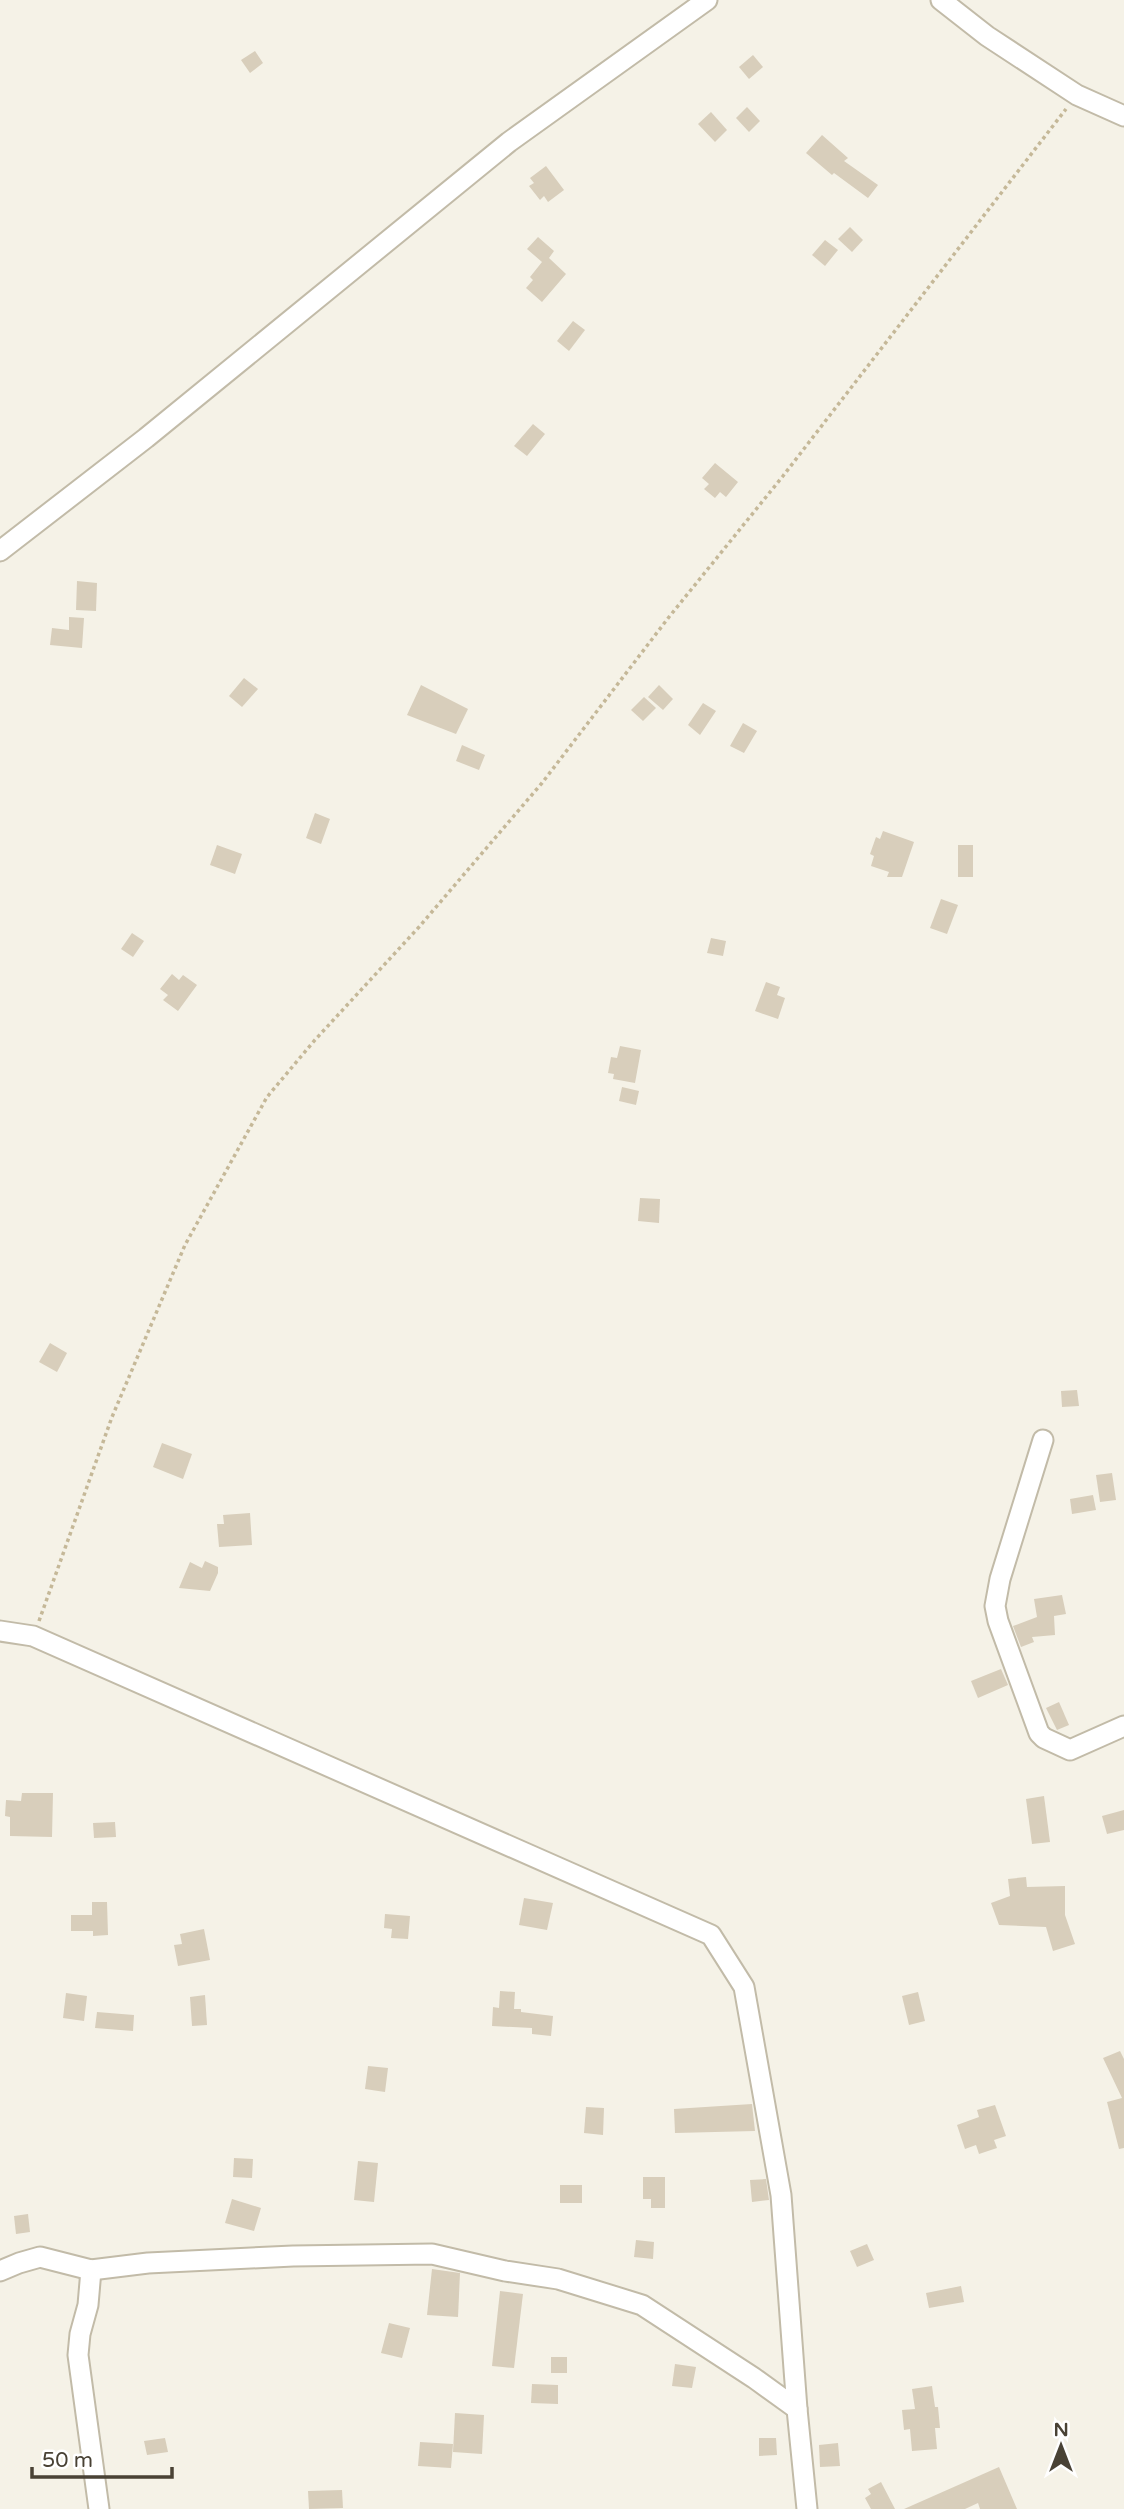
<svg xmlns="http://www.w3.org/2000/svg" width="1124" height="2509" viewBox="0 0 1124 2509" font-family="'Varela Round',sans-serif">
  <rect width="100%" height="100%" fill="#f5f2e7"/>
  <!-- building -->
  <g fill="#d8cebb">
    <path d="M255 51 263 63 250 73 241 60Z"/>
    <path d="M753 55 763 67 749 79 739 67Z"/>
    <path d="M747 107 760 121 749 132 736 118Z"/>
    <path d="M711 112 727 130 715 142 698 124Z"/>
    <path d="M822 135 848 158 844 161 878 185 868 198 834 173 832 175 806 153Z"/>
    <path d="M546 166 564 190 548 202 544 196 540 200 529 186 534 183 530 178Z"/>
    <path d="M850 227 863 240 852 252 838 239Z"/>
    <path d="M538 237 554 251 549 258 566 274 542 302 526 288 533 280 530 277 542 262 527 249Z"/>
    <path d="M825 240 838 250 825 266 812 255Z"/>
    <path d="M573 321 585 330 569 351 557 341Z"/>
    <path d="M533 424 545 434 527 456 514 446Z"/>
    <path d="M715 463 738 482 726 497 720 492 715 498 704 489 709 484 702 478Z"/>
    <path d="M77 581 97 583 96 611 76 610Z"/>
    <path d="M69 617 84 618 82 648 50 645 52 628 69 630Z"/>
    <path d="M244 678 258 689 242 707 229 696Z"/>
    <path d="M421 685 468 709 456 734 407 715Z"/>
    <path d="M659 685 673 699 663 710 648 697Z"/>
    <path d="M644 697 656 708 643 721 631 710Z"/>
    <path d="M703 703 716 711 700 735 688 725Z"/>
    <path d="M743 723 757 731 744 753 730 746Z"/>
    <path d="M462 745 485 755 479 770 456 761Z"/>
    <path d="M315 813 330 819 321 844 306 838Z"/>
    <path d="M883 831 914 842 902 877H887L889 872 871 866 874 856 870 854 876 837 880 839Z"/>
    <path d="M217 845 242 854 235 874 210 865Z"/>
    <rect x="958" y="845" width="15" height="32"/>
    <path d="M941 899 958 905 947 934 930 928Z"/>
    <path d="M132 933 144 941 133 957 121 949Z"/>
    <path d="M711 938 726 941 723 956 707 953Z"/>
    <path d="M172 974 179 980 183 975 197 985 178 1011 163 1000 168 995 160 989Z"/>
    <path d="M766 982 780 987 777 995 785 998 778 1019 755 1011Z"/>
    <path d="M620 1046 641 1050 635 1083 613 1079 614 1074 608 1073 611 1057 617 1058Z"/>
    <path d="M622 1087 639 1091 636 1105 619 1101Z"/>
    <path d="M640 1198 660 1199 659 1223 638 1221Z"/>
    <path d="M50 1343 67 1353 57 1372 39 1362Z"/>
    <path d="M1077 1390 1079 1406 1062 1407 1061 1391Z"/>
    <path d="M162 1443 192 1454 183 1479 153 1467Z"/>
    <path d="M1112 1473 1116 1500 1100 1502 1096 1475Z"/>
    <path d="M1093 1495 1096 1510 1072 1514 1070 1499Z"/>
    <path d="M250 1513 252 1545 219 1547 217 1524H224L223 1515Z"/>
    <path d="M205 1561 218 1567V1573L210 1591 179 1588 190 1562 202 1568Z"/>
    <path d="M1062 1595 1066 1614 1054 1616 1055 1635 1032 1637 1034 1642 1021 1647 1013 1626 1037 1617 1034 1599Z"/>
    <path d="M1001 1669 1008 1685 978 1698 971 1681Z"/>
    <path d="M1059 1702 1069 1725 1057 1730 1046 1708Z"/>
    <path d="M22 1793H53L52 1837 10 1836V1817L5 1816 6 1800 21 1801Z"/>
    <path d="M1044 1796 1050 1842 1032 1844 1026 1799Z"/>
    <path d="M1124 1810V1830L1107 1834 1102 1816Z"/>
    <path d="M115 1822 116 1837 94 1838 93 1823Z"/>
    <path d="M1026 1877 1027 1887 1065 1886V1915L1075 1944 1053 1951 1046 1927 999 1925 991 1903 1010 1896 1008 1879Z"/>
    <path d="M524 1898 553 1903 547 1930 519 1925Z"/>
    <path d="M92 1902H107L108 1935 93 1936V1931H71V1915H92Z"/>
    <path d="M385 1914 410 1916 408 1939 391 1938 392 1929 384 1928Z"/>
    <path d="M204 1929 210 1960 178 1966 174 1945 182 1944 180 1934Z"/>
    <path d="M500 1991 515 1992 514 2009H521V2012L553 2016 551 2036 532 2034V2028L492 2026 493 2007 499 2008Z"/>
    <path d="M918 1992 925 2021 909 2025 902 1996Z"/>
    <path d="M66 1993 87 1996 84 2021 63 2018Z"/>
    <path d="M205 1995 207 2025 192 2026 190 1997Z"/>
    <path d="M97 2012 134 2015 133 2031 95 2028Z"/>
    <path d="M1120 2051 1124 2059V2148L1119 2149 1107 2102 1122 2098 1103 2058Z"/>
    <path d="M368 2066 388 2068 385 2092 365 2089Z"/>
    <path d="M752 2104 755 2131 675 2133 674 2109Z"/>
    <path d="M995 2105 1006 2136 994 2140 997 2148 979 2154 976 2145 965 2149 957 2125 979 2117 977 2110Z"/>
    <path d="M586 2107 604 2108 603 2135 584 2133Z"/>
    <path d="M234 2158 253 2159 252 2178 233 2177Z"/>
    <path d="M358 2161 378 2163 374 2202 354 2200Z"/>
    <path d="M643 2177H665V2208H651V2199H643Z"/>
    <path d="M766 2179 769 2200 752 2202 750 2180Z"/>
    <rect x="560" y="2185" width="22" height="18"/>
    <path d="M232 2199 261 2208 254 2231 225 2223Z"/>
    <path d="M28 2214 30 2232 16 2234 14 2216Z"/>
    <path d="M636 2240 654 2242 653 2259 634 2257Z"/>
    <path d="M867 2244 874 2260 857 2267 850 2251Z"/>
    <path d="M432 2269 460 2273 458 2317 427 2315Z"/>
    <path d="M961 2286 964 2302 929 2308 926 2293Z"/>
    <path d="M500 2291 523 2294 514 2368 492 2366Z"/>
    <path d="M389 2323 410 2328 402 2358 381 2353Z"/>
    <rect x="551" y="2357" width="16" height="16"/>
    <path d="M675 2364 696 2367 692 2388 672 2386Z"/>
    <path d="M532 2384 558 2385V2404L531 2403Z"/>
    <path d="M932 2386 935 2407H938L940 2428H935L937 2449 912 2451 910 2429 904 2430 902 2410 915 2409 912 2389Z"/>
    <path d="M455 2413 484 2415 482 2454 453 2452Z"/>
    <path d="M165 2438 168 2452 147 2455 144 2441Z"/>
    <path d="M759 2438H776L777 2455 759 2456Z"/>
    <path d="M420 2442 453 2444 451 2468 418 2466Z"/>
    <path d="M838 2443 840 2466 820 2467 819 2445Z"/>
    <path d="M999 2467 1017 2509H980L978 2503 965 2509H904Z"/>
    <path d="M881 2482 895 2509H871L865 2498 871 2494 868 2489Z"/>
    <path d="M342 2490 343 2508 309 2509 308 2491Z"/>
  </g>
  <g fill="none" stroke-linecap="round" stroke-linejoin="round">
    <defs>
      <g id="minor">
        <path d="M941 0 987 36 1077 95 1124 116"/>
        <path d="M0 551 146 438 509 142 707 0"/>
        <path d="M1043 1440 1000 1579 995 1606 998 1621 1039 1733 1044 1738 1070 1750 1124 1726"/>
        <path d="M0 1631 33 1636 711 1935 744 1987 781 2195 797 2409 807 2509"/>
        <path d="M91 2270 88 2305 80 2334 78 2355 99 2509"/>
        <path d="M0 2271 19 2263 40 2257 91 2270 148 2263 293 2256 432 2254 505 2271 558 2279 642 2305 754 2378 797 2409"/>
      </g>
    </defs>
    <!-- minor casing -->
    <use href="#minor" stroke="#c2bba8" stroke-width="23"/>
    <!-- path -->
    <path stroke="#c5b898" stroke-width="3.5" stroke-dasharray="3.5 3.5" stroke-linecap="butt" d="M39 1621 112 1417 185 1245 267 1097 314 1041 419 927 542 783 669 617 783 476 1066 109"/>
    <!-- minor -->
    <use href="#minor" stroke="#fff" stroke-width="19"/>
  </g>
  <!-- north arrow -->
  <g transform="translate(1061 2446)" stroke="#ffffff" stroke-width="5" paint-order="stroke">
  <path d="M0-5L12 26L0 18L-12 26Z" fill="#494235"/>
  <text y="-10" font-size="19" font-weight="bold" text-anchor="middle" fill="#494235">N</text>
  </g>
  <!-- scale -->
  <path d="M32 2467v10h140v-10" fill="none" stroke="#494235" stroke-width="3.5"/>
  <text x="42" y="2467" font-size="21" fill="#494235" stroke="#ffffff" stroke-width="5" paint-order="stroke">50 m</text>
</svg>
